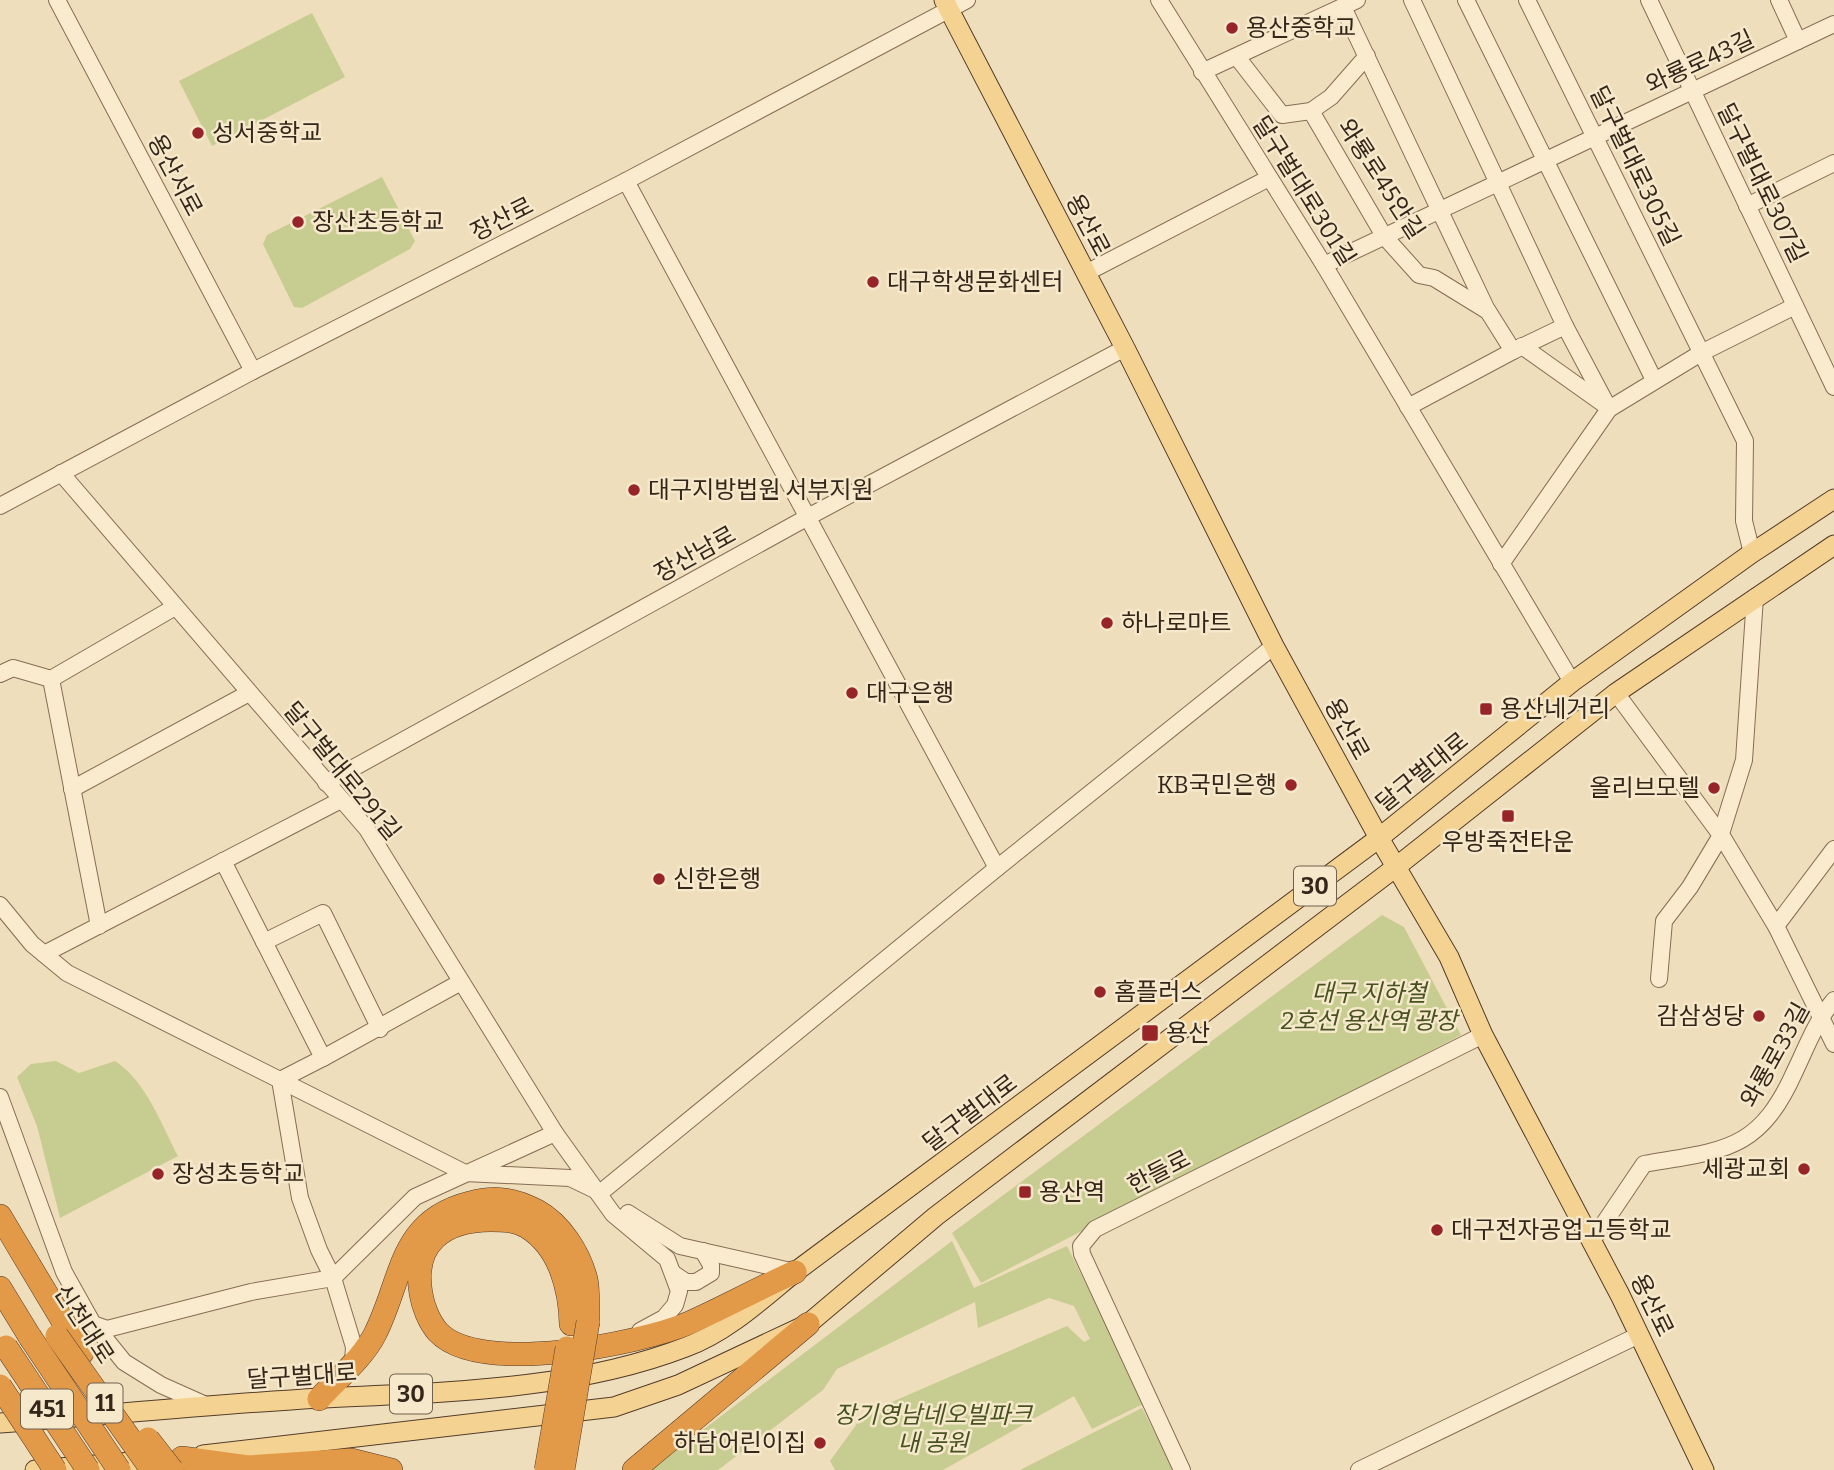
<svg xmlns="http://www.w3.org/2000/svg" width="1834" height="1470" viewBox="0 0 1834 1470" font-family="Bitter,'Noto Sans KR',serif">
  <rect width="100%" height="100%" fill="#efdebb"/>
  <!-- green -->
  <g fill="#c7cc90">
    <path d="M312 13 345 77 212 146 179 81Z"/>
    <path d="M382 177 415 241 410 249 302 308 294 307 263 244 267 235Z"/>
    <path d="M1382 915 1404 927 1461 1035 981 1283 952 1233Z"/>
    <path d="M56 1061 79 1073 115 1061C146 1081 161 1124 178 1156L60 1218 37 1126 17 1077 31 1064Z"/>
    <path d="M952 1241 974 1288 1067 1246 1145 1403 1092 1429 1074 1396 943 1470H835L830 1461 864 1414 1067 1326 1084 1342 1090 1339 1074 1306 1049 1298 978 1328 975 1302 837 1369 823 1390 718 1470H650Z"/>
    <path d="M1142 1408 1174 1470H1020Z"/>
  </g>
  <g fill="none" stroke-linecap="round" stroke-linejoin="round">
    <defs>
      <g id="minor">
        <path d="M57 0 253 371"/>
        <path d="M1159 0 1324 265 1572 682"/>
        <path d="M1412 0 1565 326 1609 409"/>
        <path d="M1466 0 1654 380"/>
        <path d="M1527 0 1745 441 1744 521 1752 553"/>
        <path d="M1649 0 1834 387"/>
        <path d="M1779 0 1798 41"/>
        <path d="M1343 7 1486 308 1513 351 1565 326"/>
        <path d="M1237 57 1282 115 1311 111 1331 97 1367 56"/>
        <path d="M1202 72 1357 0"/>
        <path d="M1311 111 1384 236 1419 275 1434 278 1486 310"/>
        <path d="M626 181 997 868"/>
        <path d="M1747 206 1834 163"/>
        <path d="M1324 265 1834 24"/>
        <path d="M1086 273 1269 178"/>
        <path d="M1522 346 1605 405"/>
        <path d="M1408 407 1513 351"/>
        <path d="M61 473 367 829 555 1133 613 1214 667 1259 679 1291 675 1305 664 1318 640 1331"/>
        <path d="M0 506 253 371 626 181 967 0"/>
        <path d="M1501 564 1609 409 1701 353 1795 306"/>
        <path d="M0 674 13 668 51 679 99 926"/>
        <path d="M51 679 175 607"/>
        <path d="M1616 693 1723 838 1776 926 1834 1044"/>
        <path d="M326 783 808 517 1125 348"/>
        <path d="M72 789 249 693"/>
        <path d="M0 905 32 944 67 973 465 1173 570 1178 595 1190"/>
        <path d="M1776 926 1834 849"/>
        <path d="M264 942 323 913 380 1029"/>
        <path d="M44 954 341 800"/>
        <path d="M1659 979 1664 921 1690 887 1720 837 1744 760 1755 597"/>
        <path d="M323 1058 461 982"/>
        <path d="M0 1097 64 1272 93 1324 107 1329 251 1292 333 1278 319 1250 300 1198 280 1080 323 1058 223 861"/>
        <path d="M600 1193 997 868 1274 646"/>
        <path d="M628 1213 680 1246 795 1272"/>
        <path d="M1592 1241 1644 1164C1724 1150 1759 1152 1795 1071 1807 1046 1816 1021 1834 1000"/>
        <path d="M674 1274 686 1282H696L711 1273V1265L703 1251"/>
        <path d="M95 1326 124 1362 161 1385 208 1406"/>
        <path d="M353 1362 354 1347 333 1278 415 1197 555 1133"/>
        <path d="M1182 1470 1082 1254 1081 1246 1095 1229 1483 1035"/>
        <path d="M1359 1470 1639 1335"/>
      </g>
      <g id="major">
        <path d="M944 0 1125 348 1274 646 1379 838 1449 957 1483 1035 1620 1295 1704 1470"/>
        <path d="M0 1423C107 1415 214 1404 322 1398 443 1392 572 1391 686 1347 727 1332 762 1299 795 1272L1379 838 1572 682 1752 553 1834 499"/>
        <path d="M203 1455 614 1407 678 1385 808 1324 936 1216 1396 867 1616 693 1834 545"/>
        <path d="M35 1470 156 1460"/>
      </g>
      <g id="highway">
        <path d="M0 1216 82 1353"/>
        <path d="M0 1288 30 1337"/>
        <path d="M571 1324C570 1289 560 1247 527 1227 516 1220 503 1220 491 1220 444 1220 412 1243 421 1294 423 1306 429 1322 438 1332 479 1376 639 1344 689 1323 725 1307 759 1288 795 1272"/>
        <path d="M319 1399C337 1379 363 1358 375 1334 403 1279 398 1221 470 1203 495 1196 514 1199 537 1211 561 1224 579 1253 586 1279 589 1292 587 1308 588 1322"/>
        <path d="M182 1458 248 1467 351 1460 391 1470"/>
        <path d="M634 1470 808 1324"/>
      </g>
    </defs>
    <!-- minor casing -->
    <use href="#minor" stroke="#866d55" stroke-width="18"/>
    <!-- major casing -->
    <use href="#major" stroke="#533c2a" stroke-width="21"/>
    <!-- highway casing -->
    <use href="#highway" stroke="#533c2a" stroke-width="24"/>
    <!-- minor -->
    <use href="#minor" stroke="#faebce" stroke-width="16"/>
    <!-- major -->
    <use href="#major" stroke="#f4d291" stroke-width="19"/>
    <!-- highway -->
    <use href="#highway" stroke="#e29948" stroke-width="23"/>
    <defs>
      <g id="highway-bridge">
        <path d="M57 1336 152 1470"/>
        <path d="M30 1337 119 1470"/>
        <path d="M6 1347 88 1470"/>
        <path d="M0 1386 55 1470"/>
        <path d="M148 1439 172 1470"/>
        <path d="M546 1470 567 1348"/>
        <path d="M563 1470 588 1322"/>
      </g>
    </defs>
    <!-- highway-bridge casing -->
    <use href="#highway-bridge" stroke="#533c2a" stroke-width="24" stroke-linecap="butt"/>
    <!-- highway-bridge -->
    <use href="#highway-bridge" stroke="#e29948" stroke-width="23"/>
  </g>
  <!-- markers -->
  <g fill="#962428" stroke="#f6e8cb" stroke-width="2.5">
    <circle cx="1232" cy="28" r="7"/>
    <circle cx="198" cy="133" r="7"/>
    <circle cx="298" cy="222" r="7"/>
    <circle cx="873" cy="282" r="7"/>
    <circle cx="634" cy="490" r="7"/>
    <circle cx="1107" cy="623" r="7"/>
    <circle cx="852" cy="693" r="7"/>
    <rect x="1479" y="702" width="14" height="14" rx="3.5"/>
    <circle cx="1291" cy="785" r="7"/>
    <circle cx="1714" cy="788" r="7"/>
    <rect x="1501" y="809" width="14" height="14" rx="3.5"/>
    <circle cx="659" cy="879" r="7"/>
    <circle cx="1100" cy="992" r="7"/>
    <circle cx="1759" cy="1016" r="7"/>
    <rect x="1141" y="1024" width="18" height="18" rx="3.5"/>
    <circle cx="1804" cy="1169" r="7"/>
    <circle cx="158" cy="1174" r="7"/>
    <rect x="1018" y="1185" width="14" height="14" rx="3.5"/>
    <circle cx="1437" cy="1230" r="7"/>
    <circle cx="820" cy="1443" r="7"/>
  </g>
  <g text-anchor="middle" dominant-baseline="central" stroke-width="5" stroke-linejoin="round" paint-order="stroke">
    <!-- shield labels -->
    <g fill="#f6e8cb" stroke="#6f604f" stroke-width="2">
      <rect x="1294" y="866.5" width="42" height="39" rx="5"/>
      <rect x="390" y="1374.5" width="42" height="39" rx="5"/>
      <rect x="87.5" y="1383.5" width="35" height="39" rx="5"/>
      <rect x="21" y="1389.5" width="52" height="39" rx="5"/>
    </g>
    <g font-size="23" font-weight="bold" fill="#35261a">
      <text x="1315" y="886">30</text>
      <text x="411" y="1394">30</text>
      <text x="105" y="1403">11</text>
      <text x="47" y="1409">451</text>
    </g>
    <!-- poi labels -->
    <g font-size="24" fill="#35261a" stroke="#f6e8cb" text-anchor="start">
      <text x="1246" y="28">용산중학교</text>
      <text x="212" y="133">성서중학교</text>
      <text x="312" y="222">장산초등학교</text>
      <text x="887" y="282">대구학생문화센터</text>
      <text x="648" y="490">대구지방법원 서부지원</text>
      <text x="1121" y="623">하나로마트</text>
      <text x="866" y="693">대구은행</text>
      <text x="1500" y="709">용산네거리</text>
      <text x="1277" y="785" text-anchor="end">KB국민은행</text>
      <text x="1700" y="788" text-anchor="end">올리브모텔</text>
      <text x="1508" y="842" text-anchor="middle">우방죽전타운</text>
      <text x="673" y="879">신한은행</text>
      <text x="1114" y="992">홈플러스</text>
      <text x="1745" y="1016" text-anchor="end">감삼성당</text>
      <text x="1166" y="1033">용산</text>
      <text x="1790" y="1169" text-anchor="end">세광교회</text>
      <text x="172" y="1174">장성초등학교</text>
      <text x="1039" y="1192">용산역</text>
      <text x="1451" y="1230">대구전자공업고등학교</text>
      <text x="806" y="1443" text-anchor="end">하담어린이집</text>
    </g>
    <!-- street labels -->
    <g font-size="24" fill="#35261a" stroke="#f6e8cb">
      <text transform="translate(1700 62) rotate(-25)">와룡로43길</text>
      <text transform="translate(1635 166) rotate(64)">달구벌대로305길</text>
      <text transform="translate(175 175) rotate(62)">용산서로</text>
      <text transform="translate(1381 179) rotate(57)">와룡로45안길</text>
      <text transform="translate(1762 183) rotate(64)">달구벌대로307길</text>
      <text transform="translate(1304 191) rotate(58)">달구벌대로301길</text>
      <text transform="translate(502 219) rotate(-27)">장산로</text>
      <text transform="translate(1088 225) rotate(62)">용산로</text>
      <text transform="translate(695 554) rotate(-29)">장산남로</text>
      <text transform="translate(1347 729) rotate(61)">용산로</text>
      <text transform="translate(342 771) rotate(51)">달구벌대로291길</text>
      <text transform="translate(1422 772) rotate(-39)">달구벌대로</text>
      <text transform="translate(1775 1055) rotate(-61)">와룡로33길</text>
      <text transform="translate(970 1113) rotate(-37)">달구벌대로</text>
      <text transform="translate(1159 1172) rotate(-27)">한들로</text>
      <text transform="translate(1652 1305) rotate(64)">용산로</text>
      <text transform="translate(84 1324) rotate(57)">신천대로</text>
      <text transform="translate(302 1376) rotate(-4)">달구벌대로</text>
    </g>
    <!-- park labels -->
    <g font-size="24" font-style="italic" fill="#475220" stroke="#f6e8cb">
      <text x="1369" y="993">대구 지하철<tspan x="1369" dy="28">2호선 용산역 광장</tspan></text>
      <text x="933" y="1415">장기영남네오빌파크<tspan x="933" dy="28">내 공원</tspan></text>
    </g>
  </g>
</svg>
